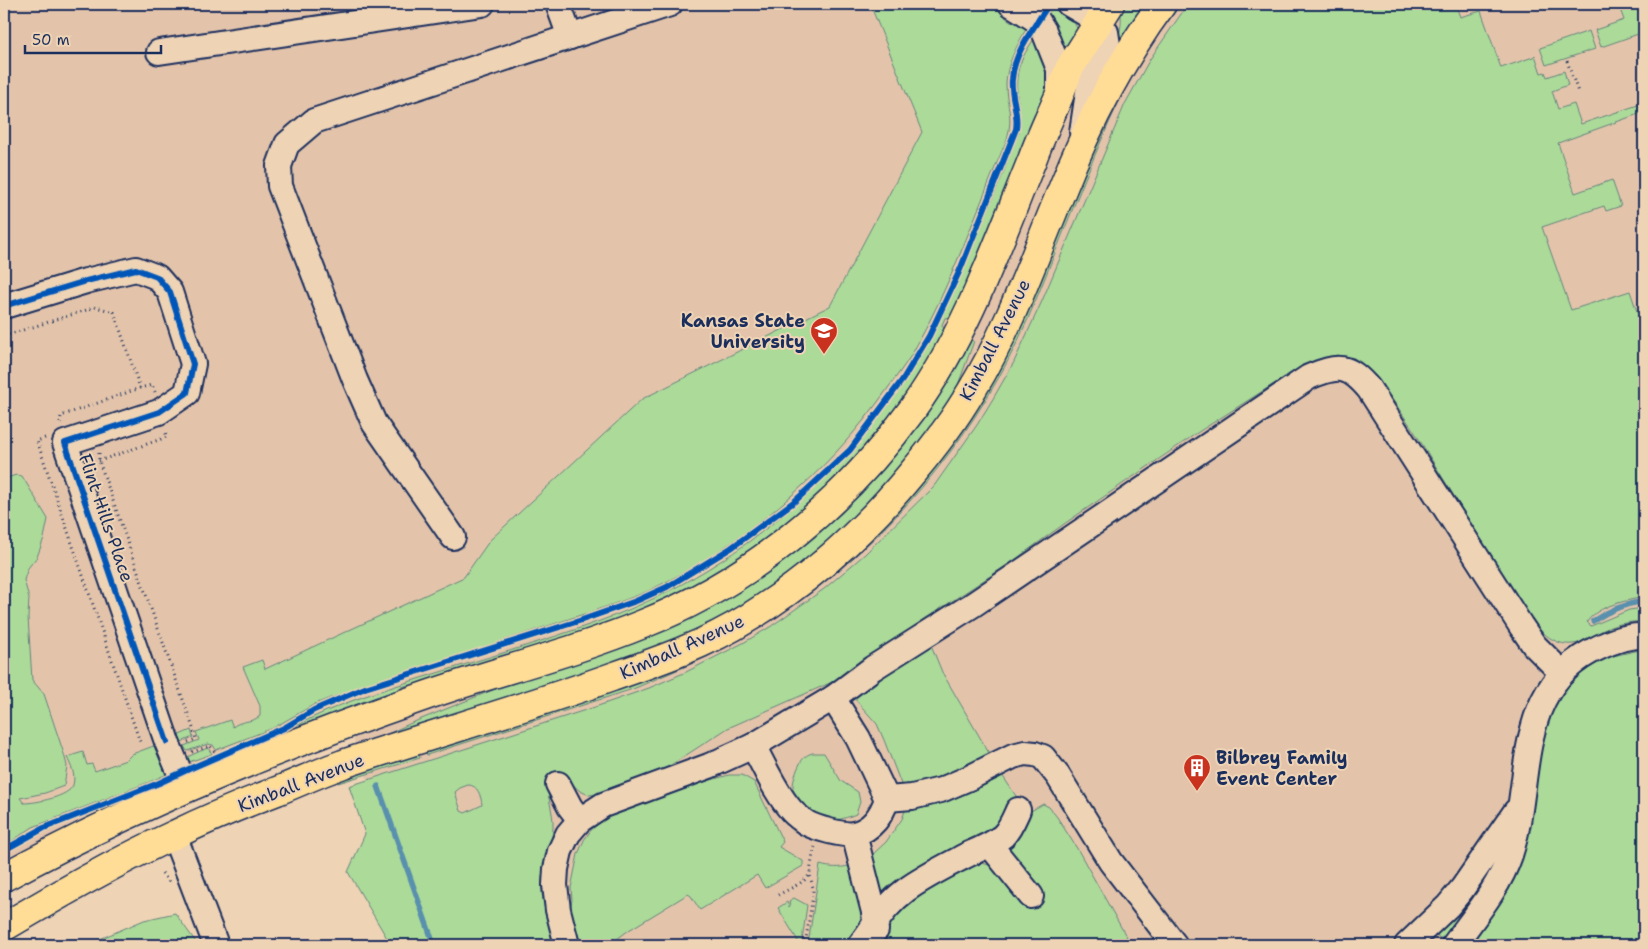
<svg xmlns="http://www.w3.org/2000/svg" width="1648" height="949" viewBox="0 0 1648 949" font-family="'Shantell Sans',sans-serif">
  <rect width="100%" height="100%" fill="#eed3b5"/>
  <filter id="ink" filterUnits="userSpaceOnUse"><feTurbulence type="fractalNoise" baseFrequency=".02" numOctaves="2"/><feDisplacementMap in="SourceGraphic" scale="10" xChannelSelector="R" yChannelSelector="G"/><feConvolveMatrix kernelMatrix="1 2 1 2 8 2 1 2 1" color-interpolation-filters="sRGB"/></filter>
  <g filter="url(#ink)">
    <!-- built -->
    <path fill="#e3c4aa" d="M4 4H1644V945H431L420 911 364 770 343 707 4 863Z"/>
    <!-- green -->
    <g fill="#acda99" stroke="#64847c" fill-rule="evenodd">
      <path d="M870 4H990L1007 12 1005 17 1012 22 1015 18 1026 29C1017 46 1006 65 1006 84 1006 107 1014 114 1007 139 976 211 951 286 912 354 905 365 896 377 888 388 827 475 743 545 648 591 634 597 619 602 605 607L330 698 315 704 273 728 216 750 213 745 208 744 187 751 184 746 199 740 196 732 230 720 233 727C240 720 252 723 260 716V706L243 667 262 660 265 669 464 577 490 540 642 399 830 306 922 132Z"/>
      <path d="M1122 4H1148L1121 43 1116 41C1122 30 1122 19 1120 8Z"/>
      <path d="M1175 4H1181L1150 46 1126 87 1123 86 1120 93 1122 95C1087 168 1059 246 1027 321 980 428 903 522 811 593 791 608 769 621 748 635V632L823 576 1042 273 1098 138 1121 89Z"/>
      <path d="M1188 4H1444L1446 9 1456 6 1460 17 1481 11 1501 68 1533 57 1535 55 1541 73 1545 72 1547 77 1564 71 1568 85 1552 91 1558 109 1574 104 1581 124 1644 103V112L1558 143 1575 193 1612 180 1621 206 1606 211 1604 206 1542 227 1571 310 1630 291 1644 332V597C1626 601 1598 605 1587 622L1591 626 1629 610 1644 608V621C1631 622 1618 623 1606 629 1596 633 1588 641 1578 643 1556 649 1540 631 1528 617L1414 431 1377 377 1354 358 1337 355 1313 362 1291 373 1200 431 1064 524 1013 561 920 622 890 645 832 682 728 728 660 772 601 794 589 795 580 791 571 783 564 773 554 774 547 778C546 795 554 811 553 828 552 845 544 861 542 877 539 899 550 924 556 945H391L348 872 365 834 349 786 595 707 649 688 686 672 743 643 770 627 824 589 865 554 934 486 977 425 994 397 1014 362 1042 301 1125 104 1150 59ZM468 785C478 785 481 796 482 805L465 813 461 811 455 792 460 788Z"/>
      <path d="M1618 4H1644V32L1601 47 1595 30 1624 20Z"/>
      <path d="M1052 8 1072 18 1078 30 1065 51 1063 50 1045 18Z"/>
      <path d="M1589 31 1595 49 1546 65 1540 48Z"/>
      <path d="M1034 39C1046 57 1048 78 1044 99L972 274 952 317 945 318 942 325 945 331 916 383 879 433 851 465 806 509 734 564 665 603 597 625V627L409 688 408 685 399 688 400 691 300 728 296 726C336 704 377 692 421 678 479 660 542 642 600 621 752 566 875 450 946 307 967 264 984 218 1003 174 1008 160 1012 146 1019 133 1022 112 1015 97 1017 78 1018 63 1026 51 1034 39Z"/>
      <path d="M967 337 974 341 954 396 943 416 870 503 804 564 738 609 674 643 385 742 383 736 409 724 730 594Z"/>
      <path d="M16 475 22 476 48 519 44 538 37 557 28 568 24 580 29 598 28 617 32 680 44 694 64 754 67 766 64 786 45 793 20 798 24 803C35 803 69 797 73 785 76 774 71 767 67 757L83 752 87 765 92 764 95 771 126 760 132 754 159 744C158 757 164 762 172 772L149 782 33 827 4 846V801L7 796 4 795V479Z"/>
      <path d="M746 635 707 657 633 689 427 755 426 751Z"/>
      <path d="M929 640 942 672 1000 772 1018 799 1003 827 883 899 878 896 872 855 886 842 902 819 906 808V797L884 740 877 724 854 698 855 692Z"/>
      <path d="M1644 649V945H1462L1473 931 1540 736 1553 704 1573 681 1582 673 1604 658Z"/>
      <path d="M191 730 193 737 179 743 185 758 205 749 208 748 212 754 186 763 181 755 175 739 177 736Z"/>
      <path d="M812 753H824L841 781 858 792 860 802 856 814C849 817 837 821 829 820 817 819 797 805 794 793 791 786 795 776 797 770 801 761 803 756 812 753Z"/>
      <path d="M419 754 420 758 338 783V781Z"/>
      <path d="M729 775H742L754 782 783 842 779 847 803 861V866L765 888 757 875 700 910 691 896 688 894 629 930 609 945H581L577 938 570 911 572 900 571 888 578 854 584 840 592 829 612 813 689 786Z"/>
      <path d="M1043 804 1049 807 1057 817 1078 850 1131 945H884V937L895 908 966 863H982L996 867 1012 856 1007 847 1027 806 1031 811Z"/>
      <path d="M1502 843 1491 870 1482 888 1444 938H1439L1435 931Z"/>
      <path d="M855 858 866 903 863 929 842 945H808L820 865C830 868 839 868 849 866L848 859Z"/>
      <path d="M794 898 807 905 802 941 792 945 798 941 778 908 787 902 789 907 790 906 789 901Z"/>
      <path d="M175 913 198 945H86L144 920Z"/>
    </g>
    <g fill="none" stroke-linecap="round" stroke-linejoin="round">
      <!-- stream -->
      <g stroke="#5990ad" stroke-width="5.5">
        <path d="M1593 621C1609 610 1625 604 1644 601"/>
        <path d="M378 786 434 945"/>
      </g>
      <defs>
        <g id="minor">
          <path d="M558 4 570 37"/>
          <path d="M1011 4 1038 21 1044 31 1059 69V95"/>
          <path d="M1069 4 1098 21 1106 32 1108 45 1090 79 1082 132"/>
          <path d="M159 52 482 4"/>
          <path d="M4 306 86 281 136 269 157 277 170 292 193 364 187 393 159 412 65 443 167 742 186 788"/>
          <path d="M453 537 374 423 355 380 280 186 279 166 287 144 314 121 670 4"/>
          <path d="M753 746C765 767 775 792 791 810 794 814 801 819 805 822 814 828 844 836 854 834 872 830 882 814 887 799L858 738 833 698"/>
          <path d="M558 784 570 807 580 820"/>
          <path d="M887 799 912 797 941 790 969 778 1013 756 1025 753 1035 754 1043 757 1058 776 1111 862 1175 945"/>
          <path d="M854 834 874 912 876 930"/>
          <path d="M174 835 216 945"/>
          <path d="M990 845 1031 896"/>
          <path d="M567 945 558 910 555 885 556 869 560 851 568 834 580 820 603 805 709 766 753 746 833 698 873 668 974 604 1309 377C1338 365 1348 364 1369 389L1521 626 1534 645 1562 673"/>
          <path d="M860 945C877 923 882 908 906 890 925 876 948 865 969 854 981 849 993 844 1003 836 1010 829 1014 819 1018 810"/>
          <path d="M1407 945 1448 906 1462 889 1516 811"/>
          <path d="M1454 945C1474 917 1499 888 1510 855 1533 785 1513 694 1590 652 1607 643 1625 635 1644 636"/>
        </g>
        <g id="major">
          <path d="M4 877C138 804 280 746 425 696 497 671 572 653 643 624 750 582 844 503 912 410 966 335 997 246 1032 160 1040 138 1050 117 1059 96L1069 69 1110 4"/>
          <path d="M4 927C60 894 117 861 176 834 209 818 243 804 277 791 299 782 321 772 343 764 432 734 523 709 612 677 658 661 707 644 748 618 810 580 867 528 912 473 934 447 955 419 972 390 1010 328 1034 257 1062 190 1088 124 1120 61 1162 4"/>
        </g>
      </defs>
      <!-- minor casing -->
      <use href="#minor" stroke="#1b2f5e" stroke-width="28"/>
      <!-- major casing -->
      <use href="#major" stroke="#1b2f5e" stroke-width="31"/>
      <!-- path -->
      <g stroke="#1b2f5e" stroke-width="3" stroke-dasharray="1 4" stroke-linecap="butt">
        <path d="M1567 61 1578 92"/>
        <path d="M4 336 96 307 114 312 140 388"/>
        <path d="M60 423 61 416 140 388 152 385 155 392"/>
        <path d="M45 438 37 441 141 745"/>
        <path d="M99 453V461L193 728 196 739 188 742"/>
        <path d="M99 461 167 437 165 430"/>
        <path d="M192 752 210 746 215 752"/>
        <path d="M162 873 169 882"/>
        <path d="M778 895C785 891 806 882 809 875 811 871 812 854 815 847"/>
        <path d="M802 945 806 939 813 895V888L810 875"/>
      </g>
      <!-- minor -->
      <use href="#minor" stroke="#eed3b5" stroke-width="24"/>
      <!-- major -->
      <use href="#major" stroke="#ffdd96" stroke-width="28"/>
      <defs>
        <g id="cycleway">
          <path d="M4 306 86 281 136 269 157 277 170 292 193 364 187 393 159 412 65 443 167 742"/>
          <path d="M4 850 44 828 159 783 189 769 284 728 314 710 365 688 582 620 636 601 667 587 731 548 795 501 850 450 903 379 929 336 960 270 1016 129C1019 112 1010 96 1012 79 1014 52 1035 26 1049 4"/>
        </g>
      </defs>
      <!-- cycleway casing -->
      <use href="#cycleway" stroke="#eed3b5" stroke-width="9"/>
      <!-- cycleway -->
      <use href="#cycleway" stroke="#0057b8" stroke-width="6"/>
    </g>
  </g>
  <!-- icons -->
  <defs>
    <symbol id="university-pin" viewBox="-11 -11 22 30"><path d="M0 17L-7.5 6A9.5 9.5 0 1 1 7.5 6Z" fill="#c8321e" stroke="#eed3b5"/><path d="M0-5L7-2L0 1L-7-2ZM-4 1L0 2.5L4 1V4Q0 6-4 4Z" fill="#fff"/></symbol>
    <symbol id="building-pin" viewBox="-11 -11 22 30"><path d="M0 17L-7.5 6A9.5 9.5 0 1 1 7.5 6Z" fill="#c8321e" stroke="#eed3b5"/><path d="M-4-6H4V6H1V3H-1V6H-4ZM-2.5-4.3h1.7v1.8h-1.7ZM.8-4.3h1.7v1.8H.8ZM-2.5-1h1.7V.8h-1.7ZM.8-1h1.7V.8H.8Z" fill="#fff"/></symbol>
  </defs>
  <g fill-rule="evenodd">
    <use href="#university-pin" x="808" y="315" width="32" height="43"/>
    <use href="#building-pin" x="1181" y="752" width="32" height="43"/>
  </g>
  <g text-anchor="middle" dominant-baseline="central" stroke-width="4" stroke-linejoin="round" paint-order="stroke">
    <!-- poi labels -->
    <g font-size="18" font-weight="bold" fill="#1b2f5e" stroke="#eed3b5" text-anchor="end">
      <text x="805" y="321">Kansas State<tspan x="805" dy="21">University</tspan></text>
      <text x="1216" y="758" text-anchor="start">Bilbrey Family<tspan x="1216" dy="21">Event Center</tspan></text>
    </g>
    <!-- street labels -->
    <g font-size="18" fill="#1b2f5e" stroke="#eed3b5">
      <text transform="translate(995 340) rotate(-63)">Kimball Avenue</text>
      <text transform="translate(106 518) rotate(71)">Flint Hills Place</text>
      <text transform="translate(682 647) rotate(-24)">Kimball Avenue</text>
      <text transform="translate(301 783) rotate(-21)">Kimball Avenue</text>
    </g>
  </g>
  <!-- margin -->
  <rect width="1648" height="949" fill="none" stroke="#eed3b5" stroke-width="20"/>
  <rect x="10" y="10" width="1628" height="929" fill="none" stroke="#1b2f5e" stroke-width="2" filter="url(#ink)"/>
  <!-- scale -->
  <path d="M25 45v8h136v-8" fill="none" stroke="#1b2f5e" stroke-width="2.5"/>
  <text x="32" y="45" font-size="15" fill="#1b2f5e" stroke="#eed3b5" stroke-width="4" paint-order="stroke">50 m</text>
</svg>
